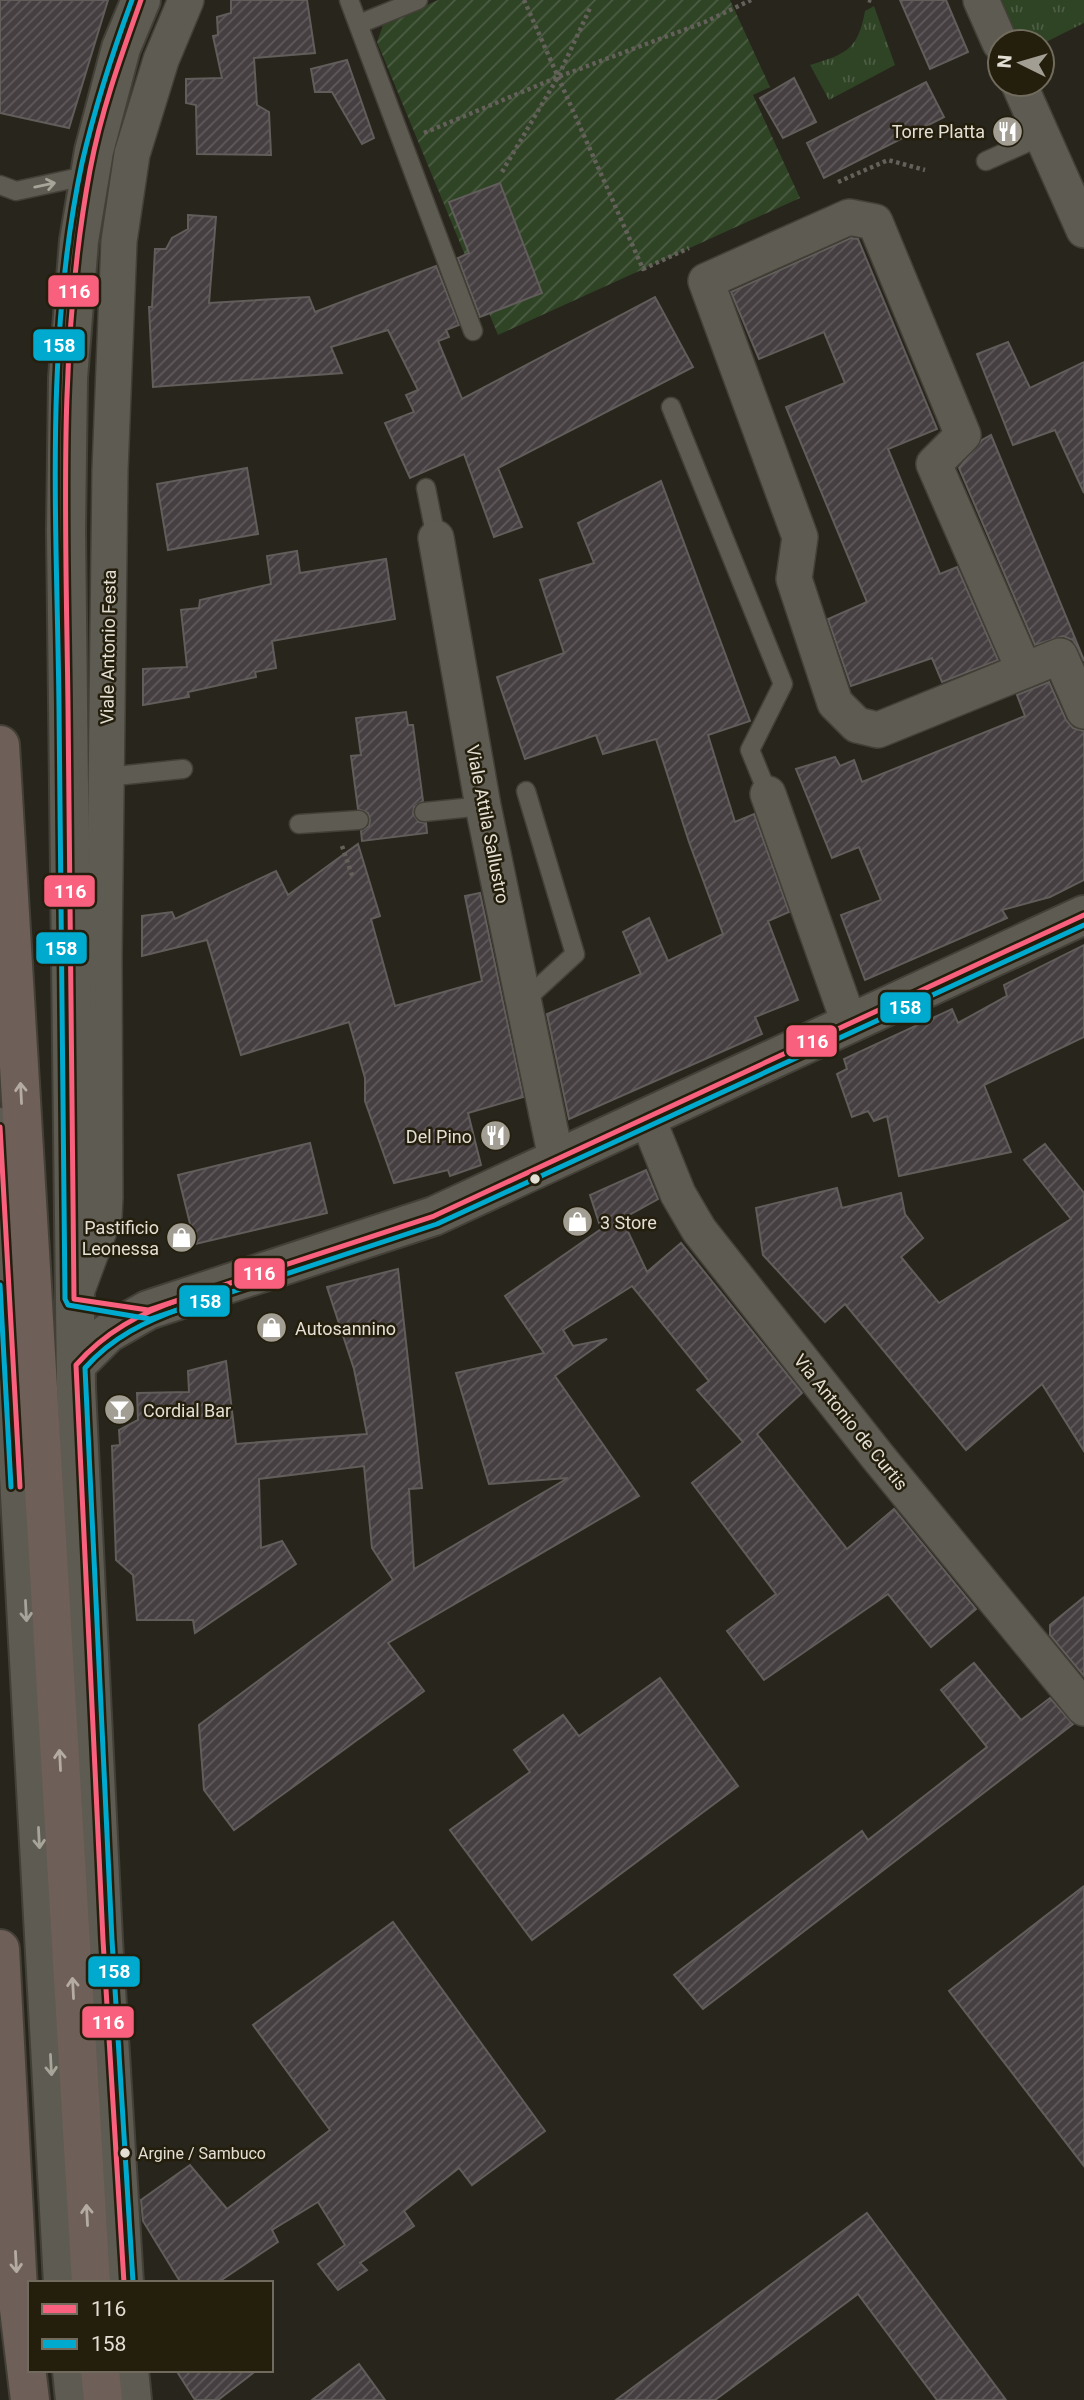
<svg xmlns="http://www.w3.org/2000/svg" width="1084" height="2400" viewBox="0 0 1084 2400" font-family="Roboto,sans-serif">
  <defs>
    <pattern id="grass-tufts" width="24" height="20" patternUnits="userSpaceOnUse" patternTransform="scale(1.75)"><rect width="24" height="20" fill="#2f4325"/><path d="M3 7l-1-3M5 7V3M7 7l1-3M15 17l-1-3M17 17v-4M19 17l1-3" fill="none" stroke="#4d5e44"/></pattern>
    <pattern id="garden-furrows" width="10" height="10" patternUnits="userSpaceOnUse" patternTransform="scale(1.75)"><rect width="10" height="10" fill="#2f4325"/><path d="M-1 1l2-2M0 10L10 0M9 11l2-2" fill="none" stroke="#4d5e44"/></pattern>
    <pattern id="building-hatch" width="6" height="6" patternUnits="userSpaceOnUse" patternTransform="scale(1.75)"><rect width="6" height="6" fill="#463f41"/><path d="M-1 1l2-2M0 6l6-6M5 7l2-2" fill="none" stroke="#615a5c"/></pattern>
  </defs>
  <rect width="100%" height="100%" fill="#28251c"/>
  <!-- grass -->
  <g fill="url(#grass-tufts)">
    <path d="M1001 0H1084V23L1042 44 1020 42Z"/>
    <path d="M874 6 895 65 829 100 810 65C846 54 858 50 865 11Z"/>
  </g>
  <!-- garden -->
  <path fill="url(#garden-furrows)" d="M438 0H730L770 87 753 95 800 198 498 335 377 42 383 25Z"/>
  <!-- building -->
  <g fill="url(#building-hatch)" stroke="#615d5b" stroke-width="2">
    <path d="M0 0H108L69 128 0 113Z"/>
    <path d="M231 0H307L315 53 254 58 257 105 269 112 271 155 197 154 196 105 186 103V79L222 78 213 36 218 35 217 17 231 13Z"/>
    <path d="M900 0H946L968 52 930 69Z"/>
    <path d="M347 60 374 138 362 144 332 92H315L311 69Z"/>
    <path d="M794 78 816 122 783 138 760 98Z"/>
    <path d="M926 82 944 117 824 178 807 143Z"/>
    <path d="M500 183 542 293 480 317 458 258 469 253 449 202Z"/>
    <path d="M188 215 216 217 209 303 309 297 315 312 436 266 459 325 446 330 449 337 438 341 462 399 655 297 693 367 498 468 522 527 494 537 464 454 410 478 385 423 414 412 406 395 418 390 388 330 331 347 342 373 153 387 149 307H152L155 249H166L172 238 188 229Z"/>
    <path d="M851 238 858 239 937 429 888 449 940 574 957 567 998 660 942 682 932 658 851 686 828 619 867 602 786 407 845 383 824 332 759 359 731 292Z"/>
    <path d="M1008 342 1030 388 1084 362V493L1055 430 1013 445 977 354Z"/>
    <path d="M991 435 1084 660V661L1073 640 1063 636 1035 645 959 468 982 440Z"/>
    <path d="M247 468 258 534 168 550 157 484Z"/>
    <path d="M661 481 750 721 708 735 735 822 754 814 789 912 768 921 798 1000 755 1017 762 1034 569 1119 547 1014 641 974 623 932 649 918 668 961 723 934 689 842 656 739 603 754 596 735 525 759 497 677 564 653 540 580 594 563 578 523Z"/>
    <path d="M297 551 300 573 386 559 395 619 272 641 276 668 255 672 256 677 188 692 189 697 143 705V669L187 667 181 610 199 608 200 600 271 584 267 556Z"/>
    <path d="M1049 682 1066 720 1073 728 1084 731V880L1050 897 1002 910 1007 918 865 980 841 915 881 900 859 847 832 858 796 769 835 757 840 766 854 760 862 782 1025 716 1017 695Z"/>
    <path d="M406 712 408 725H413L423 801 414 807 413 814 419 822 426 823 427 833 362 841 361 831 369 826 370 820 368 813 358 809 351 756 361 755 356 718Z"/>
    <path d="M358 844 380 916 371 919 395 1006 482 981 465 896 480 893 523 1097 468 1113 481 1165 450 1176 448 1170 394 1183 365 1101V1078L349 1022 241 1055 207 940 142 956V916L172 912 175 919 276 871 288 895Z"/>
    <path d="M1084 945V1037L984 1085 1011 1152 899 1176 887 1116 874 1121 868 1111 852 1117 837 1074 847 1069 844 1059 952 1009 958 1023 1007 996 1004 985Z"/>
    <path d="M310 1143 327 1213 195 1244 178 1175Z"/>
    <path d="M1045 1144 1084 1193V1451L1042 1384 966 1450 845 1304 825 1322 763 1255 756 1208 837 1188 842 1208 901 1193 905 1214 923 1238 901 1257 939 1303 1071 1219 1024 1160Z"/>
    <path d="M646 1170 658 1199 622 1219 647 1272 681 1243 802 1393 757 1434 847 1549 894 1509 976 1609 931 1647 888 1594 764 1680 727 1631 776 1594 692 1483 743 1442 697 1390 709 1381 632 1286 563 1330 573 1346 607 1339 555 1376 639 1496 388 1643 424 1691 234 1830 204 1790 199 1725 393 1580 372 1548 364 1466 259 1479 261 1548 282 1541 296 1564 195 1633 193 1620H137L133 1575 116 1560 112 1446 120 1445 119 1430 138 1420 137 1393 189 1392 188 1371 226 1361 236 1444 367 1434 354 1369 327 1287 398 1269 422 1488 409 1489 414 1569 568 1478 489 1484 456 1373 544 1353 505 1296 601 1229 590 1195Z"/>
    <path d="M1084 1597V1676L1050 1635V1625Z"/>
    <path d="M974 1663 1021 1720 1050 1698 1073 1724 703 2009 674 1975 862 1831 868 1840 987 1747 941 1690Z"/>
    <path d="M660 1678 738 1786 532 1940 450 1830 530 1772 514 1750 563 1715 579 1736Z"/>
    <path d="M1084 1886V2166L949 1991Z"/>
    <path d="M393 1922 545 2131 472 2185 459 2168 404 2211 414 2226 360 2263 367 2270 338 2290 318 2264 345 2245 318 2202 272 2230 278 2242 217 2283H181L143 2221 141 2200 190 2165 227 2209 330 2130 253 2025Z"/>
    <path d="M867 2213 1006 2400H937L858 2294 715 2400H616Z"/>
    <path d="M359 2364 385 2400H312Z"/>
    <path d="M176 2370H257L218 2400H195Z"/>
  </g>
  <g fill="none" stroke-linecap="round" stroke-linejoin="round">
    <defs>
      <g id="lane">
        <path d="M349 0 473 331"/>
        <path d="M359 24 418 0"/>
        <path d="M986 161 1042 136"/>
        <path d="M0 185 16 191 90 175"/>
        <path d="M671 407 783 684 750 750 768 794"/>
        <path d="M426 488 436 538"/>
        <path d="M106 777 183 769"/>
        <path d="M424 812 483 806"/>
        <path d="M299 824 359 820"/>
        <path d="M524 1001 575 954 526 791"/>
      </g>
      <g id="street">
        <path d="M981 0 1000 43"/>
        <path d="M1019 84 1084 230"/>
        <path d="M436 538 483 806 556 1158"/>
        <path d="M1024 670 934 464 963 435 875 222 849 217 706 281 800 537 794 579 835 703 857 725 878 730 1060 656 1084 711"/>
        <path d="M768 794 850 1025"/>
        <path d="M647 1117 678 1194 699 1230 878 1457 1084 1708"/>
        <path d="M77 1290 104 1217 105 1197 104 957 110 470 119 241 132 154 161 60 186 0"/>
      </g>
      <g id="secondary">
        <path d="M0 1127 63 2283"/>
        <path d="M76 1365 108 1333 148 1310 434 1216 1084 915"/>
        <path d="M124 2283 103 1940 76 1388 66 531 68 378 79 241 94 151 121 48 141 0"/>
        <path d="M72 2370 75 2400"/>
        <path d="M129 2370 132 2400"/>
      </g>
      <g id="highway">
        <path d="M0 745 91 2283"/>
        <path d="M0 1949 19 2309 30 2400"/>
        <path d="M100 2370 103 2400"/>
      </g>
    </defs>
    <!-- lane casing -->
    <use href="#lane" stroke="#434038" stroke-width="21"/>
    <!-- street casing -->
    <use href="#street" stroke="#434038" stroke-width="38"/>
    <!-- secondary casing -->
    <use href="#secondary" stroke="#434038" stroke-width="42"/>
    <!-- highway casing -->
    <use href="#highway" stroke="#434038" stroke-width="42"/>
    <!-- path -->
    <g stroke="#64615b" stroke-width="4.5" stroke-dasharray="3.5 3.5" stroke-linecap="butt">
      <path d="M524 0 643 269 689 248"/>
      <path d="M868 0 872 1"/>
      <path d="M424 133 558 77 591 6"/>
      <path d="M502 172 558 77 705 22 751 0"/>
      <path d="M838 182 888 160 925 170"/>
      <path d="M342 846 353 878"/>
    </g>
    <!-- lane -->
    <use href="#lane" stroke="#5e5b53" stroke-width="18"/>
    <!-- street -->
    <use href="#street" stroke="#5e5b53" stroke-width="35"/>
    <!-- secondary -->
    <use href="#secondary" stroke="#5e5b53" stroke-width="38"/>
    <!-- highway -->
    <use href="#highway" stroke="#6e5f58" stroke-width="38"/>
    <defs>
      <g id="bus-1">
        <path d="M141 0C121 56 101 111 90 170 57 347 66 528 68 707 70 905 72 1102 74 1299L148 1310 434 1216 1084 915"/>
        <path d="M0 1127 20 1487"/>
        <path d="M124 2283 103 1940 76 1365C105 1332 140 1313 182 1299"/>
      </g>
      <g id="bus-2">
        <path d="M132 0C112 54 95 107 82 163 44 341 57 528 59 707 61 905 63 1102 65 1299L68 1305 150 1319 437 1224 1084 925"/>
        <path d="M0 1285 11 1487"/>
        <path d="M133 2282 112 1940 85 1368C112 1337 146 1321 185 1307"/>
      </g>
    </defs>
    <!-- bus-1 casing -->
    <use href="#bus-1" stroke="#241e0c" stroke-width="10"/>
    <!-- bus-2 casing -->
    <use href="#bus-2" stroke="#241e0c" stroke-width="10"/>
    <!-- bus-1 -->
    <use href="#bus-1" stroke="#f8607d" stroke-width="5"/>
    <!-- bus-2 -->
    <use href="#bus-2" stroke="#00a9ce" stroke-width="5"/>
  </g>
  <!-- one-way arrows -->
  <defs><path id="oneway-shaft" d="M-6 0H5M1.5-3L5.5 0L1.5 3" fill="none" stroke-width="1.6" stroke-linecap="round" stroke-linejoin="round" transform="scale(1.75)"/></defs>
  <g stroke="#a7a49a">
    <use href="#oneway-shaft" transform="translate(45 185) rotate(-12)"/>
    <use href="#oneway-shaft" transform="translate(26 1611) rotate(87)"/>
    <use href="#oneway-shaft" transform="translate(39 1838) rotate(87)"/>
    <use href="#oneway-shaft" transform="translate(51 2065) rotate(87)"/>
  </g>
  <g stroke="#b4aca2">
    <use href="#oneway-shaft" transform="translate(21 1093) rotate(-93)"/>
    <use href="#oneway-shaft" transform="translate(60 1760) rotate(-93)"/>
    <use href="#oneway-shaft" transform="translate(73 1988) rotate(-93)"/>
    <use href="#oneway-shaft" transform="translate(87 2215) rotate(-93)"/>
    <use href="#oneway-shaft" transform="translate(16 2262) rotate(87)"/>
  </g>
  <!-- icons -->
  <defs>
    <symbol id="restaurant-disc" viewBox="-11 -11 22 22"><circle r="9.5" fill="#a29e94" stroke="#241e0c"/><path d="M-5-6h1v4h1v-4h1v4h1v-4h1v5L-1.5 .5V6h-2V.5L-5-1ZM5-6V6H3V1.5H1.5Q1.5-4 5-6Z" fill="#fff"/></symbol>
    <symbol id="shop-disc" viewBox="-11 -11 22 22"><circle r="9.5" fill="#a29e94" stroke="#241e0c"/><path d="M-5-2.5h2.3a2.7 3.5 0 0 1 5.4 0H5L5.5 6h-11ZM-1.5-2.5h3a1.5 2.3 0 0 0-3 0Z" fill="#fff"/></symbol>
    <symbol id="bar-disc" viewBox="-11 -11 22 22"><circle r="9.5" fill="#a29e94" stroke="#241e0c"/><path d="M-6-5H6L.8 .8V4.5H3.5V6h-7V4.5H-.8V.8Z" fill="#fff"/></symbol>
  </defs>
  <g fill-rule="evenodd">
    <use href="#restaurant-disc" x="990" y="114" width="35" height="35"/>
    <use href="#restaurant-disc" x="478" y="1118" width="35" height="35"/>
    <use href="#shop-disc" x="560" y="1204" width="35" height="35"/>
    <use href="#shop-disc" x="164" y="1220" width="35" height="35"/>
    <use href="#shop-disc" x="254" y="1310" width="35" height="35"/>
    <use href="#bar-disc" x="102" y="1392" width="35" height="35"/>
  </g>
  <!-- markers -->
  <g fill="#e3dfd4" stroke="#241e0c" stroke-width="2.5">
    <circle cx="535" cy="1179" r="6"/>
    <circle cx="125" cy="2153" r="6"/>
  </g>
  <g text-anchor="middle" dominant-baseline="central" stroke-width="5" stroke-linejoin="round" paint-order="stroke">
    <!-- bus labels -->
    <g font-size="16" fill="#e3dfd4" stroke="#241e0c" text-anchor="start">
      <text x="138" y="2153">Argine / Sambuco</text>
    </g>
    <!-- poi labels -->
    <g font-size="18" fill="#e3dfd4" stroke="#241e0c" text-anchor="end">
      <text x="985" y="131">Torre Platta</text>
      <text x="472" y="1136">Del Pino</text>
      <text x="600" y="1222" text-anchor="start">3 Store</text>
      <text x="159" y="1227">Pastificio<tspan x="159" dy="21">Leonessa</tspan></text>
      <text x="295" y="1328" text-anchor="start">Autosannino</text>
      <text x="143" y="1410" text-anchor="start">Cordial Bar</text>
    </g>
    <!-- street labels -->
    <g font-size="18" fill="#e3dfd4" stroke="#241e0c">
      <text transform="translate(108 647) rotate(-89)">Viale Antonio Festa</text>
      <text transform="translate(488 824) rotate(79)">Viale Attila Sallustro</text>
      <text transform="translate(851 1422) rotate(51)">Via Antonio de Curtis</text>
    </g>
  </g>
  <g stroke="#241e0c" stroke-width="2.5">
    <rect x="47" y="274" width="53" height="34" rx="7" fill="#f8607d"/>
    <rect x="32" y="328" width="54" height="34" rx="7" fill="#00a9ce"/>
    <rect x="43" y="874" width="53" height="34" rx="7" fill="#f8607d"/>
    <rect x="35" y="931" width="53" height="34" rx="7" fill="#00a9ce"/>
    <rect x="879" y="991" width="53" height="33" rx="7" fill="#00a9ce"/>
    <rect x="785" y="1024" width="53" height="34" rx="7" fill="#f8607d"/>
    <rect x="233" y="1257" width="53" height="33" rx="7" fill="#f8607d"/>
    <rect x="178" y="1284" width="53" height="34" rx="7" fill="#00a9ce"/>
    <rect x="87" y="1955" width="54" height="33" rx="7" fill="#00a9ce"/>
    <rect x="81" y="2005" width="54" height="34" rx="7" fill="#f8607d"/>
  </g>
  <g font-size="19" text-anchor="middle" font-weight="bold" fill="#fff">
    <text x="74" y="298">116</text>
    <text x="59" y="352">158</text>
    <text x="70" y="898">116</text>
    <text x="61" y="955">158</text>
    <text x="905" y="1014">158</text>
    <text x="812" y="1048">116</text>
    <text x="259" y="1280">116</text>
    <text x="205" y="1308">158</text>
    <text x="114" y="1978">158</text>
    <text x="108" y="2029">116</text>
  </g>
  <!-- legend -->
  <rect x="28" y="2281" width="245" height="91" fill="#241e0c" stroke="#706b5c" stroke-width="2"/>
  <rect x="42" y="2304" width="35" height="10" fill="#f8607d" stroke="#706b5c" stroke-width="2"/>
  <text x="91" y="2316" font-size="21" fill="#e3dfd4">116</text>
  <rect x="42" y="2339" width="35" height="10" fill="#00a9ce" stroke="#706b5c" stroke-width="2"/>
  <text x="91" y="2351" font-size="21" fill="#e3dfd4">158</text>
  <!-- north arrow -->
  <g transform="translate(1021 63) rotate(275)"><circle r="33" fill="#241e0c" stroke="#706b5c" stroke-width="2"/>
  <path d="M0-5L12 26L0 18L-12 26Z" fill="#a29e94"/>
  <text y="-10" font-size="19" font-weight="bold" text-anchor="middle" fill="#e3dfd4">N</text>
  </g>
</svg>
